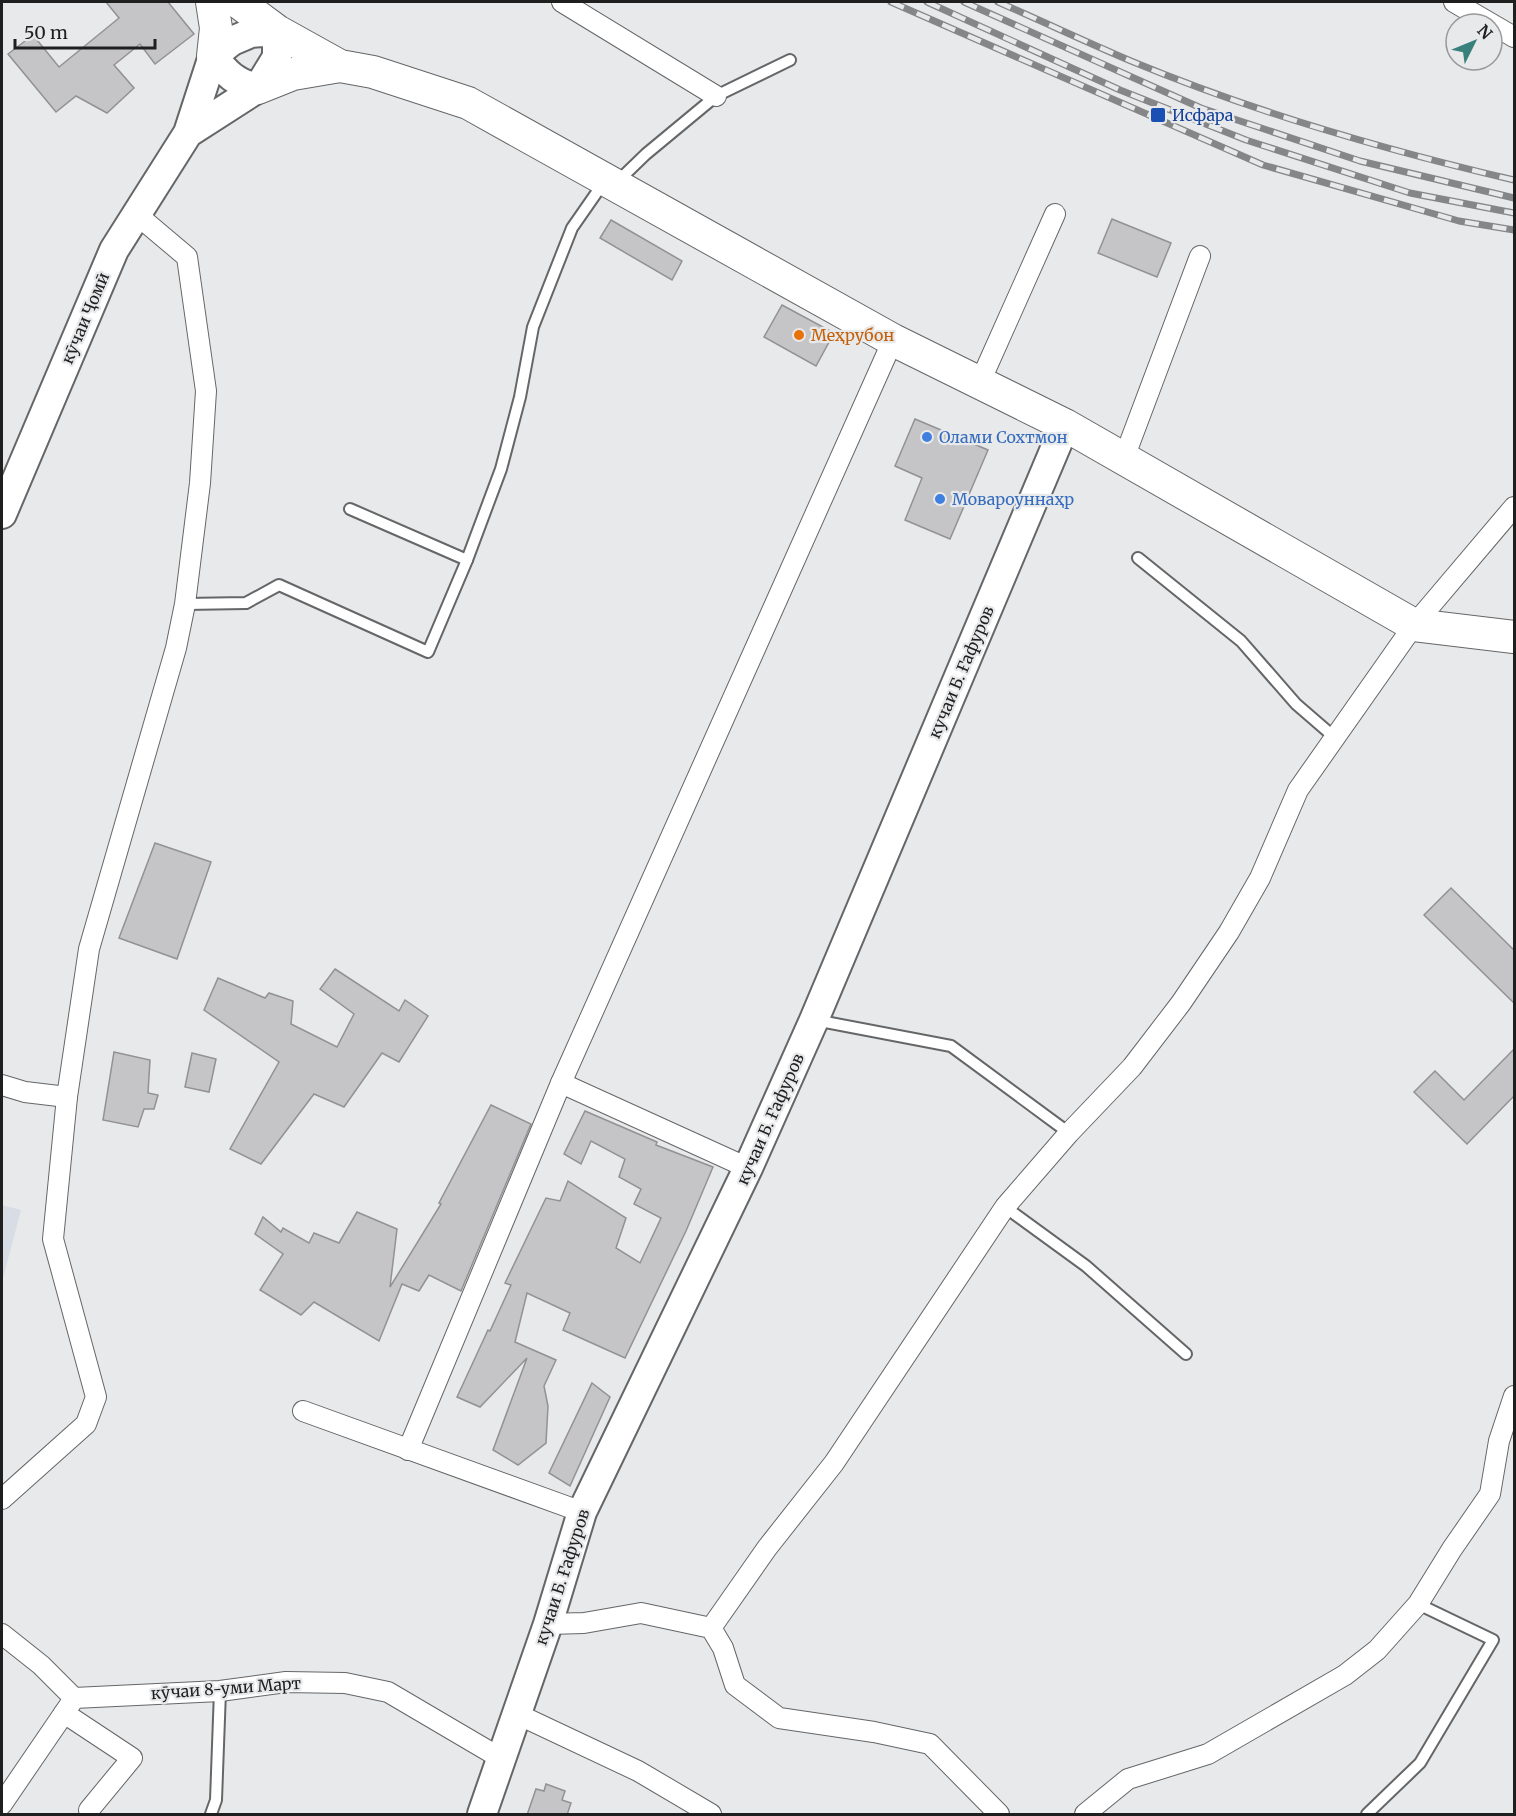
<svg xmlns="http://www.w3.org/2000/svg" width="1516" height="1816" viewBox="0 0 1516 1816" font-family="Merriweather,serif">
  <rect width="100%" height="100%" fill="#e8e9eb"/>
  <!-- built -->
  <path fill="#d8dce4" d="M2 1205 21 1210 2 1282Z"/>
  <!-- building -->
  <g fill="#c5c4c6" stroke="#929193" stroke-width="1.5">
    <path d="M106 2H168L194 34 155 64 140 44 114 65 134 88 107 113 76 96 56 112 8 54 33 35 59 67 119 18Z"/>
    <path d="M1112 219 1171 243 1157 277 1098 253Z"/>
    <path d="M611 220 682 261 672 280 600 238Z"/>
    <path d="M782 305 834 333 816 366 764 337Z"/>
    <path d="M915 419 988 450 950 539 905 520 922 478 895 466Z"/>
    <path d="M155 843 211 862 177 959 119 938Z"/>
    <path d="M1451 888 1515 951V1004L1424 915Z"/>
    <path d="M335 969 399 1011 405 1000 428 1016 399 1062 382 1053 344 1107 314 1094 261 1164 230 1149 279 1062 204 1010 218 978 265 998 269 993 293 1001 291 1024 337 1047 354 1014 320 989Z"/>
    <path d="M1515 1048V1095L1467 1144 1414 1092 1435 1071 1464 1100Z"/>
    <path d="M114 1052 150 1060 148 1093 158 1095 154 1109H144L138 1127 103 1120Z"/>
    <path d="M192 1053 216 1059 209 1092 185 1087Z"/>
    <path d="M491 1105 531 1124 461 1291 429 1275 419 1291 402 1284 379 1341 314 1302 301 1315 260 1290 283 1254 255 1234 263 1217 281 1232 283 1228 309 1243 314 1233 339 1243 357 1212 397 1229 390 1287 441 1204 439 1203Z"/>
    <path d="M585 1111 657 1142 656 1145 713 1167 686 1231 625 1358 563 1330 570 1313 527 1293 515 1342 556 1360 544 1386 548 1406 546 1443 518 1465 493 1450 527 1358 480 1407 457 1397 488 1330 490 1331 511 1285 505 1283 546 1198 560 1201 568 1181 626 1218 616 1248 640 1263 661 1218 634 1204 641 1189 619 1177 625 1159 591 1141 581 1164 564 1154Z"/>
    <path d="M592 1383 610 1397 570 1486 549 1473Z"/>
    <path d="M546 1784 565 1791 562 1800 571 1803 567 1815H527L536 1789 544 1791Z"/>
  </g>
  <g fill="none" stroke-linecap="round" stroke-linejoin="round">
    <defs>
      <g id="lane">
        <path d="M616 183 646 154 716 96 790 60"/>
        <path d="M350 509 467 560"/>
        <path d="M1138 558 1241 641 1296 704 1333 736"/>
        <path d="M185 604 246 603 279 585 428 652 467 560 501 469 520 397 533 327 572 228 604 182"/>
        <path d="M815 1020 951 1046 1069 1133"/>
        <path d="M1005 1207 1086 1266 1186 1354"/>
        <path d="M211 1814 216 1800 220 1691"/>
        <path d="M1367 1814 1420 1763 1493 1640 1418 1604"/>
      </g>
      <g id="street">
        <path d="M562 2 716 96"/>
        <path d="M1454 2 1514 37"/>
        <path d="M980 382 1055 214"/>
        <path d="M1124 458 1200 256"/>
        <path d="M561 1083 748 1168"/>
        <path d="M2 1085 25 1092 67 1097"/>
        <path d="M303 1411 582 1512"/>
        <path d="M408 1450 561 1083 893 340"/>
        <path d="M2 1499 86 1424 96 1397 53 1239 67 1097 89 949 176 648 185 604 200 483 206 391 187 257 136 214"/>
        <path d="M548 1624 584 1623 641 1613 711 1628 723 1648 735 1685 779 1718 874 1732 930 1744 999 1814"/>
        <path d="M711 1628 767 1548 834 1463 1005 1207 1069 1133 1132 1067 1181 1003 1229 932 1260 878 1298 790 1414 625 1514 507"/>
        <path d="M2 1634 41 1665 74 1698"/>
        <path d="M74 1698 220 1691 286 1682 345 1683 388 1692 502 1759"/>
        <path d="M64 1713 132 1758 89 1810"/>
        <path d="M517 1714 638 1771 711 1814"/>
        <path d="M2 1804 71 1703"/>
        <path d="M1085 1814 1128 1779 1208 1754 1345 1675 1377 1650 1418 1604 1452 1549 1490 1494 1499 1441 1514 1396"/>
      </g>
      <g id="secondary">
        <path d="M213 56C226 73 236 84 258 88"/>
        <path d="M2 514 114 250 188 133 213 56 232 41 251 33 277 31V57L258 88 188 133"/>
        <path d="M482 1814 548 1624 582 1512 748 1168 814 1020 1065 425"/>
      </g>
      <g id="primary">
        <path d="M212 2 216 28 213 56"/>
        <path d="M238 2 277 31 340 66 373 72 468 103 893 340 1065 425 1414 625 1514 637"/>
        <path d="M258 88 293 74 340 66"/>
      </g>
    </defs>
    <!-- lane casing -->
    <use href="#lane" stroke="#656667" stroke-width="14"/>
    <!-- street casing -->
    <use href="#street" stroke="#656667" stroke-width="22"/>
    <!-- secondary casing -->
    <use href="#secondary" stroke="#656667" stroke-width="32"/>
    <!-- primary casing -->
    <use href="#primary" stroke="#656667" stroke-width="34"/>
    <!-- lane -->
    <use href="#lane" stroke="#fff" stroke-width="10"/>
    <!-- street -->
    <use href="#street" stroke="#fff" stroke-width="20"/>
    <!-- secondary -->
    <use href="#secondary" stroke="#fff" stroke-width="28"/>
    <!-- primary -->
    <use href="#primary" stroke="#fff" stroke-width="32"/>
    <defs>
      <g id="rail">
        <path d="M891 2 1263 165 1459 221 1514 230"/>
        <path d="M927 2 1120 90 1246 140 1410 193 1514 213"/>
        <path d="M964 2 1201 108 1360 161 1514 198"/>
        <path d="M998 2C1042 21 1086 42 1131 61 1254 112 1385 150 1514 180"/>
      </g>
    </defs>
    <!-- rail casing -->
    <use href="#rail" stroke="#858687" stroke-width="7"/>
    <!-- rail -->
    <use href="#rail" stroke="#e8e9eb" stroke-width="4.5" stroke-dasharray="14" stroke-linecap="butt"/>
  </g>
  <!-- markers -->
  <rect fill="#1a4fb4" stroke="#e8e9eb" stroke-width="2" x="1150" y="107" width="16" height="16" rx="3"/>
  <circle fill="#e8710a" stroke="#e8e9eb" stroke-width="2" cx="799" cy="335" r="6"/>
  <g fill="#3f7fe0" stroke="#e8e9eb" stroke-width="2">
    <circle cx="927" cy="437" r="6"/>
    <circle cx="940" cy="499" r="6"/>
  </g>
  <g text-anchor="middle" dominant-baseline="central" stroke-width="4.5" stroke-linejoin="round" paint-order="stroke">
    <!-- transit labels -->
    <g font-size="16" fill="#164399" stroke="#e8e9eb" text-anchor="start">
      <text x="1172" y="115">Исфара</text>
    </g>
    <!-- street labels -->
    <g font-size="16" fill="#1f1f20" stroke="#e8e9eb">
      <text transform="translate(85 318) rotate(-67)">кӯчаи Ҷомӣ</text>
      <text transform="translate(961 672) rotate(-67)">кучаи Б. Ғафуров</text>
      <text transform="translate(770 1119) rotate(-66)">кучаи Б. Ғафуров</text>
      <text transform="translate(562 1577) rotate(-72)">кучаи Б. Ғафуров</text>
      <text transform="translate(226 1688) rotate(-4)">кӯчаи 8-уми Март</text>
    </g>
    <!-- food labels -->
    <g font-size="16" fill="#c56008" stroke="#e8e9eb" text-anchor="start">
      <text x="811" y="335">Меҳрубон</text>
    </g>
    <!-- shop labels -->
    <g font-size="16" fill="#366cbe" stroke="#e8e9eb" text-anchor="start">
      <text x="939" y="437">Олами Сохтмон</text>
      <text x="952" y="499">Мовароуннаҳр</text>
    </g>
  </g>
  <!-- border -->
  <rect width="1516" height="1816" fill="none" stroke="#1f1f20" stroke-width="6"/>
  <!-- north arrow -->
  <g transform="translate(1474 42) rotate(47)"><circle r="28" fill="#e8e9eb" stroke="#98989a" stroke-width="1.5"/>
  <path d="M0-4.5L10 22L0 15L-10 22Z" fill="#38807b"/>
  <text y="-9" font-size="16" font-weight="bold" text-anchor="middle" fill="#1f1f20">N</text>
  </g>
  <!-- scale -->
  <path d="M15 39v9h140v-9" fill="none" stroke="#1f1f20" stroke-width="3"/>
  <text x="24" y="39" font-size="18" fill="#1f1f20" stroke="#e8e9eb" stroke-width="4.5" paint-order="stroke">50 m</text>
</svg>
